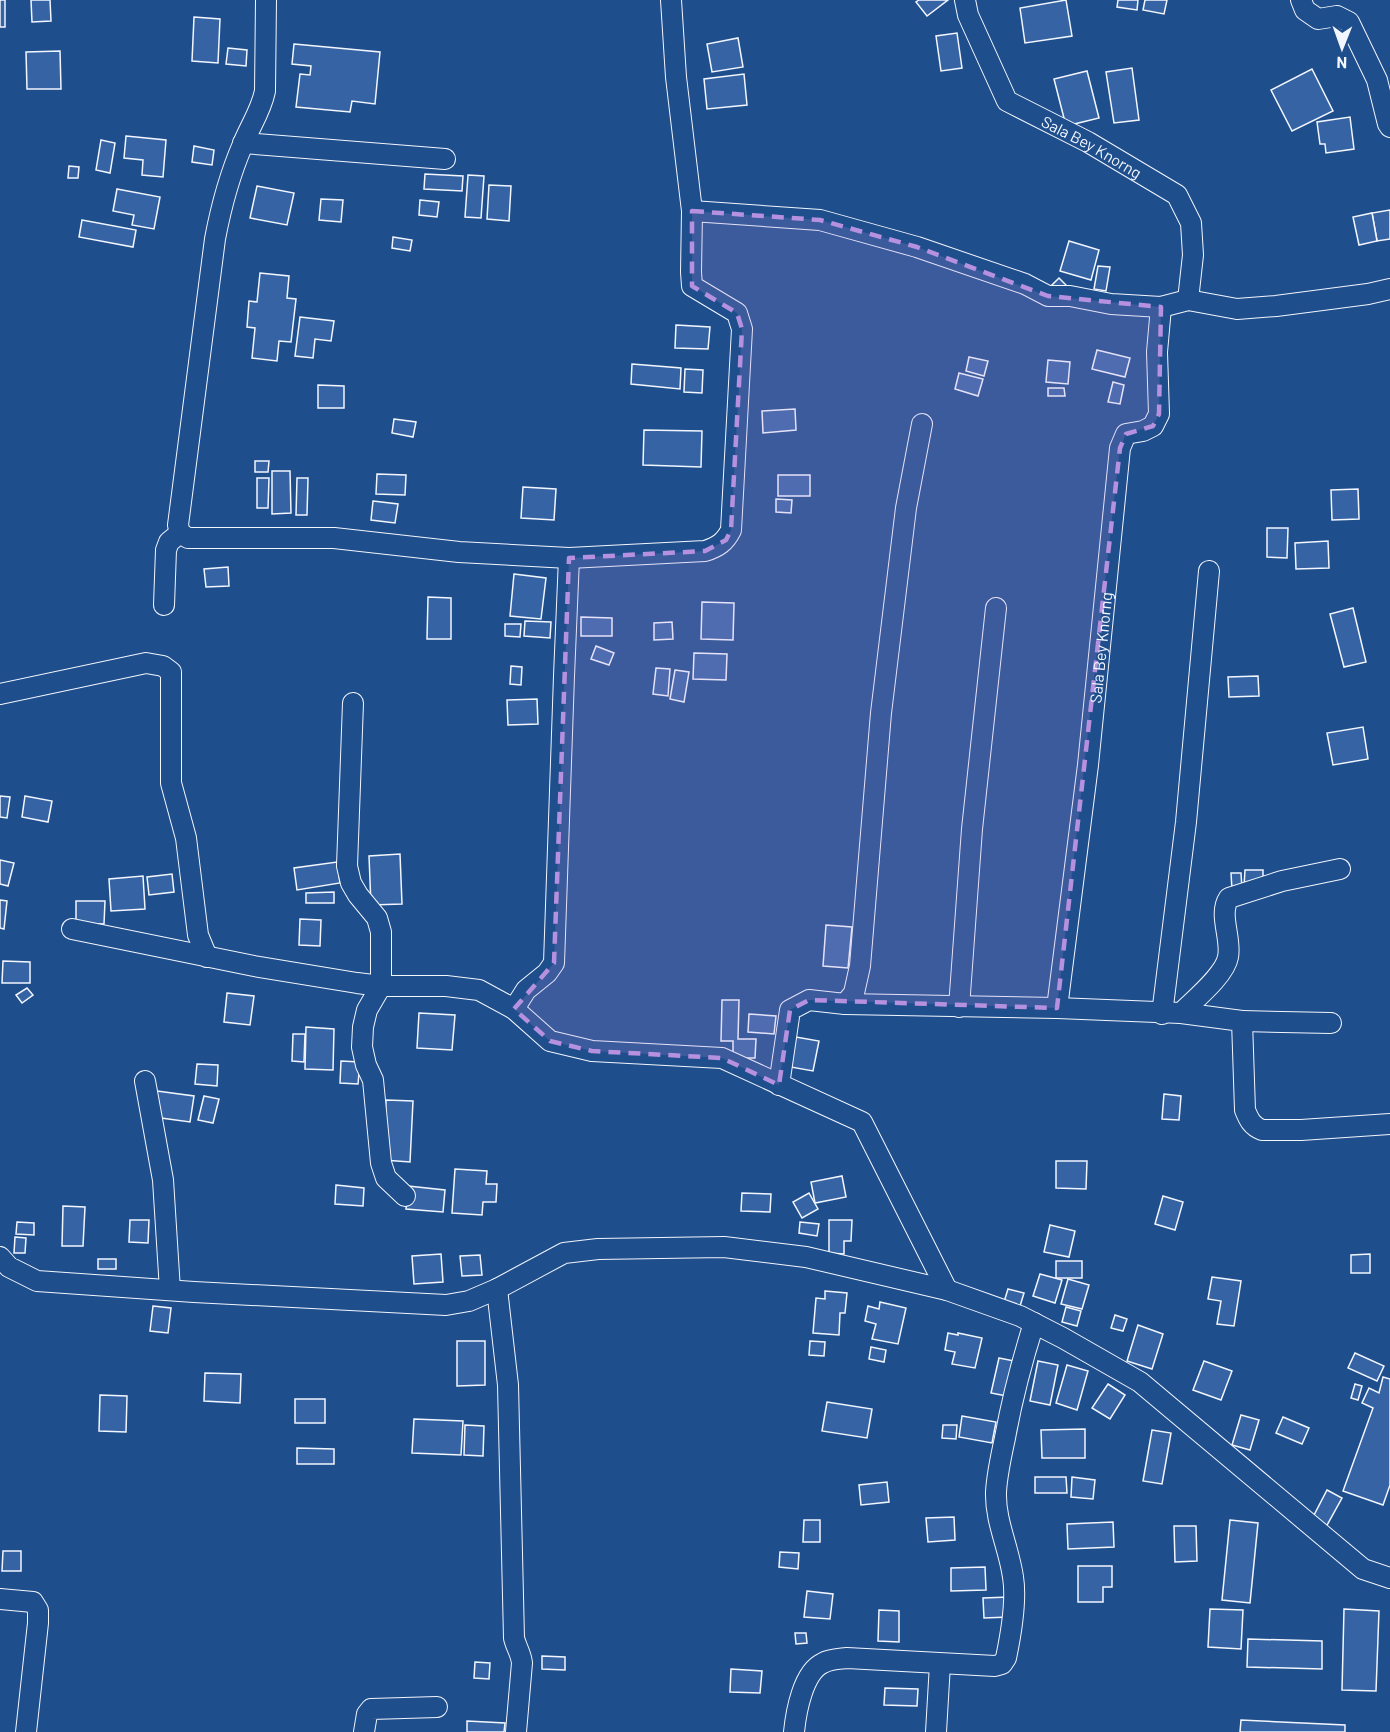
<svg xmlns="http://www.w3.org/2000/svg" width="1390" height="1732" viewBox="0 0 1390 1732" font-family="Barlow,sans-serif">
  <rect width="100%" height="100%" fill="#1f4e8c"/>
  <!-- building -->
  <g fill="#3563a3" stroke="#f2f6ff" stroke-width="1.5">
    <rect x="0" y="0" width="5" height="27"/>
    <path d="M31 0H50L51 21 32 22Z"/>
    <path d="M919 0H948L927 16 916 2Z"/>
    <path d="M1066 0 1072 36 1025 43 1020 8Z"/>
    <path d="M1118 0H1138L1137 10 1117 7Z"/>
    <path d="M1145 0H1167L1164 14 1143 10Z"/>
    <path d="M194 17 220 19 218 63 192 61Z"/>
    <path d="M957 33 962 68 941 71 936 36Z"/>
    <path d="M738 38 743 67 712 72 707 44Z"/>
    <path d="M294 44 380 52 375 104 352 101 350 112 296 107 300 74 310 75 311 66 292 64Z"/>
    <path d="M228 48 247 50 246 66 226 64Z"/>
    <path d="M60 51 61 89H27L26 52Z"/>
    <path d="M1132 68 1139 120 1114 123 1106 72Z"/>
    <path d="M1312 69 1333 111 1292 131 1271 90Z"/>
    <path d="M1087 71 1099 118 1066 126 1054 79Z"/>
    <path d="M744 74 747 105 707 109 704 79Z"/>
    <path d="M1350 117 1354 149 1326 153 1325 144H1320L1317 122Z"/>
    <path d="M126 136 166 140 163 177 142 175 143 160 124 158Z"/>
    <path d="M101 140 115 143 110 173 96 170Z"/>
    <path d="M194 146 214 150 212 165 192 162Z"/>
    <path d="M69 166 79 167 78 178H68Z"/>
    <path d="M425 174 463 176 462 191 424 189Z"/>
    <path d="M468 175 484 176 481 218 465 217Z"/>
    <path d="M489 185 511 186 509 221 487 219Z"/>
    <path d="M257 186 294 193 287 225 250 218Z"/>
    <path d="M117 189 160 197 154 229 132 225 134 215 113 211Z"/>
    <path d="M321 199 343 200 341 222 319 220Z"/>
    <path d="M420 200 439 202 437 217 419 215Z"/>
    <path d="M1390 210V239L1377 241 1372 213Z"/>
    <path d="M1372 213 1377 241 1359 245 1353 217Z"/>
    <path d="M82 220 136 230 133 247 79 237Z"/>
    <path d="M393 237 412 240 410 251 392 248Z"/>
    <path d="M1069 241 1099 250 1091 280 1060 271Z"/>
    <path d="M1098 266 1110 267 1106 291 1094 289Z"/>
    <path d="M260 273 289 276 287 298 296 299 291 342 279 341 277 361 252 358 255 328 247 327 249 301 257 302Z"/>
    <path d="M1059 278 1067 286 1050 287Z"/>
    <path d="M300 317 334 321 331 341 315 339 313 358 295 356Z"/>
    <path d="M676 325 710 327 708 349 675 348Z"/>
    <path d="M1097 350 1130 358 1125 377 1092 369Z"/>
    <path d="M969 357 988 361 984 376 966 371Z"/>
    <path d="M1048 360 1070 362 1068 384 1046 382Z"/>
    <path d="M632 364 681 368 680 389 631 384Z"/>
    <path d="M685 369 703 370 702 393 684 392Z"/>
    <path d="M959 373 983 379 978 396 955 389Z"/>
    <path d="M1113 382 1124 385 1120 404 1108 402Z"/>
    <path d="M318 385 344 386V408H318Z"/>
    <path d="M1048 388H1064L1065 396H1048Z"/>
    <path d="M795 409 796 430 763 433 762 411Z"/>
    <path d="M394 419 416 422 413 437 392 433Z"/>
    <path d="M644 430 702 431 701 467 643 465Z"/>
    <path d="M255 461H269L268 472H255Z"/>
    <path d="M272 471H290L291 513 272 514Z"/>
    <path d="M377 474 406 475 405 495 376 494Z"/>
    <rect x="778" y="475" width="32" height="21"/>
    <path d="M257 478H269L268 508H257Z"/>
    <path d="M297 478H308L307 515H296Z"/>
    <path d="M523 487 556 489 554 520 521 518Z"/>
    <path d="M1358 489 1359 519 1332 520 1331 490Z"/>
    <path d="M776 499 792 500 791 513 776 512Z"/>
    <path d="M373 501 398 504 395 523 371 520Z"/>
    <path d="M1267 528H1288L1287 558 1267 557Z"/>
    <path d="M1328 541 1329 568 1296 569 1295 543Z"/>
    <path d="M228 567 229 586 206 587 204 569Z"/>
    <path d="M514 574 546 578 541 619 510 616Z"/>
    <path d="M428 597 451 598V639H427Z"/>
    <path d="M702 602 734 603 733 640 701 639Z"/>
    <path d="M1353 608 1366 662 1344 667 1330 614Z"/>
    <path d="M581 617 612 618V636H581Z"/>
    <path d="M525 621 551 622 550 638 524 636Z"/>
    <path d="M672 622 673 639 654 640V623Z"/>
    <path d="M505 624H521L520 637 505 636Z"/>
    <path d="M596 646 614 653 609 665 591 659Z"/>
    <path d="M694 653 727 654 726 680 693 679Z"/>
    <path d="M511 666 522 667 521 685 510 684Z"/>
    <path d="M656 668 670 669 668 696 653 694Z"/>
    <path d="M675 670 689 672 684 702 670 699Z"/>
    <path d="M1258 676 1259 696 1229 697 1228 677Z"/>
    <path d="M537 699 538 724 508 725 507 700Z"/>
    <path d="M1363 727 1368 759 1333 765 1327 733Z"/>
    <path d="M0 796 10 797 7 818 0 817Z"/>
    <path d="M25 796 52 801 48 822 22 817Z"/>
    <path d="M400 854 402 904 371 905 369 856Z"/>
    <path d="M0 860 14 863 8 886 0 884Z"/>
    <path d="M337 862 340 883 297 890 294 868Z"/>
    <path d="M1245 870H1263V887H1244Z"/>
    <path d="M1231 873H1241L1242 889 1232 890Z"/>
    <path d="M172 874 174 892 149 895 147 877Z"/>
    <path d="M143 876 145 909 111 911 109 879Z"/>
    <path d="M334 892V903H306V893Z"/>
    <path d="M0 900 7 901 4 929 0 928Z"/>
    <path d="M76 901H105L104 924 76 923Z"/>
    <path d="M300 919 321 920 320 946 299 945Z"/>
    <path d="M826 925 852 927 848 968 823 966Z"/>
    <path d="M3 961 30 962V983H2Z"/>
    <path d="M27 988 33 995 22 1003 16 995Z"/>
    <path d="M227 993 254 996 250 1025 224 1022Z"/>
    <path d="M722 1000H739L738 1039H756L755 1058H733V1041H721Z"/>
    <path d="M419 1013 455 1015 452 1050 417 1048Z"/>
    <path d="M749 1014 776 1016 774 1034 748 1032Z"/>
    <path d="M306 1027 334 1029 333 1070 305 1069Z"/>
    <path d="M293 1034H305L304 1062 292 1061Z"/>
    <path d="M790 1036 819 1041 813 1071 785 1066Z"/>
    <path d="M341 1061 360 1062 358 1084 340 1083Z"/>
    <path d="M197 1064 218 1065 217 1086 195 1084Z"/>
    <path d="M157 1091 194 1096 190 1122 154 1117Z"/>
    <path d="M1164 1094 1181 1096 1179 1120 1162 1119Z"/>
    <path d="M204 1096 219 1099 213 1123 198 1120Z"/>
    <path d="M386 1100 413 1101 410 1162 383 1160Z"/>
    <path d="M1056 1161H1087L1086 1189 1056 1188Z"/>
    <path d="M455 1169 487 1171 486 1184H497L496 1202H483L482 1215 452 1213Z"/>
    <path d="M842 1176 846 1197 815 1203 811 1182Z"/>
    <path d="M336 1185 364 1188 363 1206 335 1204Z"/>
    <path d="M408 1186 445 1190 443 1212 406 1209Z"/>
    <path d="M742 1193 771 1194 770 1212 741 1211Z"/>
    <path d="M809 1193 818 1209 802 1218 793 1202Z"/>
    <path d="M1163 1196 1183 1202 1175 1230 1155 1224Z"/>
    <path d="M63 1206 85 1207 83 1246H62Z"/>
    <path d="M130 1220H149L148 1243 129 1242Z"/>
    <path d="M829 1220H852L851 1241H844V1254L829 1253Z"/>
    <path d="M17 1222 34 1223V1235L16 1234Z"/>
    <path d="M800 1222 819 1224 817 1236 799 1233Z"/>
    <path d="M1050 1225 1075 1231 1069 1257 1044 1252Z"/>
    <path d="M15 1237 26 1238 25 1253H14Z"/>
    <path d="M441 1254 443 1282 414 1284 412 1256Z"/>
    <path d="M1370 1254V1273H1351V1255Z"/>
    <path d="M480 1255 482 1275 462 1276 460 1256Z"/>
    <rect x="98" y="1259" width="18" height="10"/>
    <rect x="1056" y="1261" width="26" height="17"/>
    <path d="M1040 1274 1062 1280 1055 1303 1033 1296Z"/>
    <path d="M1212 1277 1241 1281 1234 1326 1217 1324 1221 1301 1208 1299Z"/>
    <path d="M1068 1279 1089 1285 1082 1309 1061 1304Z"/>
    <path d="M1008 1289 1024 1293 1020 1306 1004 1302Z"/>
    <path d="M825 1291 847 1293 845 1313H840L839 1335 813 1333 816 1298 825 1299Z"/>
    <path d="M880 1302 906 1308 898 1344 872 1339 876 1324 865 1321 868 1306 879 1309Z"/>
    <path d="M153 1306 171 1308 168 1333 150 1331Z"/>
    <path d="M1066 1307 1081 1311 1077 1326 1062 1322Z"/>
    <path d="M1115 1315 1127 1319 1123 1331 1111 1328Z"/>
    <path d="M1138 1325 1163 1334 1152 1369 1127 1361Z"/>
    <path d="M948 1333 958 1335V1333L982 1338 975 1368 952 1364 955 1352 945 1350Z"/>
    <path d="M457 1341H485V1385L457 1386Z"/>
    <path d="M810 1341 825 1342 824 1356 809 1355Z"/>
    <path d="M871 1347 886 1350 884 1362 869 1359Z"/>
    <path d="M1355 1353 1384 1366 1377 1381 1348 1368Z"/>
    <path d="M999 1358 1019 1362 1012 1397 991 1393Z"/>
    <path d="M1038 1361 1058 1365 1050 1405 1030 1401Z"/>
    <path d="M1204 1361 1232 1371 1221 1400 1193 1390Z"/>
    <path d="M1067 1365 1088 1371 1077 1410 1056 1403Z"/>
    <path d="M205 1373 241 1374 240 1403 204 1401Z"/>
    <path d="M1383 1377 1390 1379V1485L1383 1505 1343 1491 1373 1408 1362 1403 1369 1388 1379 1393Z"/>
    <path d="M1108 1384 1125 1395 1110 1419 1092 1408Z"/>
    <path d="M1355 1384 1362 1386 1358 1400 1351 1398Z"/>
    <path d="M100 1395 127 1396 126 1432 99 1431Z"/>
    <rect x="295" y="1399" width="30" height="24"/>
    <path d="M827 1402 872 1409 867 1438 822 1431Z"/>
    <path d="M1241 1415 1259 1420 1250 1450 1232 1445Z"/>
    <path d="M962 1416 996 1422 992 1443 959 1437Z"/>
    <path d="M1283 1417 1309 1428 1302 1444 1276 1433Z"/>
    <path d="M414 1419 463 1421 461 1455 412 1453Z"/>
    <path d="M465 1425 484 1426 483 1456 464 1455Z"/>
    <path d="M943 1425H957L956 1439 942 1438Z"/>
    <path d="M1085 1429V1458H1042L1041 1430Z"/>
    <path d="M1152 1430 1171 1433 1162 1484 1143 1481Z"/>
    <path d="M297 1448 334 1449V1464H297Z"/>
    <path d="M1035 1477H1066L1067 1493H1035Z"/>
    <path d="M1072 1477 1095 1480 1093 1499 1071 1497Z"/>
    <path d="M887 1482 889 1502 861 1505 859 1485Z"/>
    <path d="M1327 1490 1342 1498 1326 1527 1312 1519Z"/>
    <path d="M954 1517 955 1540 928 1542 926 1518Z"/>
    <path d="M804 1520H820V1542H803Z"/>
    <path d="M1230 1520 1258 1523 1250 1603 1222 1600Z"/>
    <path d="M1113 1522 1114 1547 1068 1549 1067 1524Z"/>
    <path d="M1174 1526H1196L1197 1561 1175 1562Z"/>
    <path d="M3 1551H21V1571H2Z"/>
    <path d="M780 1552 799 1553 798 1569 779 1567Z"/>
    <path d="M1078 1566H1112V1587H1103V1602H1078Z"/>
    <path d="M985 1567 986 1590 951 1591V1568Z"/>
    <path d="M807 1591 833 1594 830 1619 804 1617Z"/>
    <path d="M1009 1597V1617L984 1618 983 1598Z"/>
    <path d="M1210 1609 1243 1610 1241 1649 1208 1647Z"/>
    <path d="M1344 1609 1379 1611 1376 1691 1342 1690Z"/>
    <path d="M879 1610 899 1611V1642L878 1641Z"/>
    <path d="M795 1633H806L807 1643 796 1644Z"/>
    <path d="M1248 1639 1322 1641V1669L1247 1667Z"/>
    <path d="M542 1656 565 1657V1670L542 1669Z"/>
    <path d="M475 1662 490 1663 489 1679 474 1678Z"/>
    <path d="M731 1669 762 1671 760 1693 730 1692Z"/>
    <path d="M885 1688 918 1689 917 1706 884 1705Z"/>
    <path d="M1241 1720 1345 1725V1732H1240Z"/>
    <path d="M467 1721 505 1723 504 1732H467Z"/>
  </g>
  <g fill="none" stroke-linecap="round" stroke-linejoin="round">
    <defs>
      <g id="street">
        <path d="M266 0 265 91C261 111 250 126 243 144 230 174 221 207 215 239L178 525 180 533 188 538H334L459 552 569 558 705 551C718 547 725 542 731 530L742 329 737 313 692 286 691 272 692 211 676 77 671 0"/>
        <path id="s1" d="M965 0 968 15 1007 101 1088 142 1177 195 1191 223 1193 255 1188 300"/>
        <path d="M1301 0 1305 10 1318 19 1337 16 1349 22 1377 80 1388 124 1390 127"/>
        <path d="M243 143 445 159"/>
        <path d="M692 211 820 220 917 247 1025 284 1048 296H1070L1111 304 1161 307 1188 300 1237 309 1276 306 1368 294 1390 289"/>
        <path d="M164 605 166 550 169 542 180 533"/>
        <path d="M0 694 146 663 163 666 171 672V783L186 838 198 935 207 957"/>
        <path d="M353 703 347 866 351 883 358 895 377 918 381 932V986L367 1010 363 1027 362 1047 366 1065 373 1080 381 1163 386 1178 405 1196"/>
        <path d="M72 929 254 966 357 983 381 986H446L479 990 514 1009 550 1041 592 1051 722 1058 862 1122 947 1290"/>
        <path d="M845 1004 854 993 860 966 881 713 906 508 922 424"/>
        <path d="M959 1007 972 829 996 608"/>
        <path id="s2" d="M1057 1008 1088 765 1120 448 1126 434 1143 431 1153 426 1159 414 1157 352 1161 307"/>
        <path d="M514 1009 526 990 547 973 554 963 564 676 569 558"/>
        <path d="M1181 1013C1194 1000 1225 975 1228 957 1232 939 1218 914 1229 898L1282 881 1340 869"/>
        <path d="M1162 1014 1186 822 1209 571"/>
        <path d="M1242 1021 1331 1023"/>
        <path d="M145 1081 163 1180 170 1290"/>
        <path d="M779 1085 790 1010 809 1000 845 1004 1057 1008 1181 1013 1242 1021 1245 1110C1249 1120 1252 1126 1262 1130H1301L1390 1124"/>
        <path d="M0 1257 9 1267 37 1281 194 1292 446 1305 469 1301 497 1289 564 1253 598 1249 724 1247 806 1257 947 1290 1020 1316 1063 1338 1140 1382 1363 1569 1390 1578"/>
        <path d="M497 1289 508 1385 514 1638C516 1647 521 1653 522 1663L516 1732"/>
        <path d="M0 1599 33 1602 38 1610V1623L26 1732"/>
        <path d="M364 1732 367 1714 371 1709 437 1707"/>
        <path d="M794 1732C796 1712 803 1672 823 1663 830 1659 839 1659 847 1658L995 1666 1002 1664 1006 1658C1011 1634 1017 1601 1013 1577 1009 1548 995 1521 996 1492 997 1474 1001 1456 1005 1438 1012 1399 1022 1361 1034 1323"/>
        <path d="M936 1732 940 1664"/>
      </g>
    </defs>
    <!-- street casing -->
    <use href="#street" stroke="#f2f6ff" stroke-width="22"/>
    <!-- street -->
    <use href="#street" stroke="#1f4e8c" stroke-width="20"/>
  </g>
  <!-- marked area -->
  <path fill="#b691df" fill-opacity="0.2" stroke="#b691df" stroke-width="4.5" stroke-dasharray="12 8" stroke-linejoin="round" d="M692 211 820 220 917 247 1048 296 1161 307 1159 414 1153 426 1126 434 1120 448 1057 1008 809 1000 790 1010 779 1085 722 1058 592 1051 550 1041 514 1009 554 963 569 558 705 551 726 540 731 530 742 329 737 313 692 286Z"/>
  <g text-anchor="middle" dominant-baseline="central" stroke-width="4.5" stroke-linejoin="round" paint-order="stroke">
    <!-- street labels -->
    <g font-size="16" fill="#f2f6ff" stroke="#1f4e8c">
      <text stroke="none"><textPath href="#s1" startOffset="206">Sala Bey Knorng</textPath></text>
      <text stroke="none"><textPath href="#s2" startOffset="363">Sala Bey Knorng</textPath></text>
    </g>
  </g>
  <!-- north arrow -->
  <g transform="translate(1342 48) rotate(181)" stroke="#1f4e8c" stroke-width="4.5" paint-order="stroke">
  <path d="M0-4.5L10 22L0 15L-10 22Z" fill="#f2f6ff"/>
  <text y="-9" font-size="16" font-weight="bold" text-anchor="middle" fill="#f2f6ff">N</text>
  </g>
</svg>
